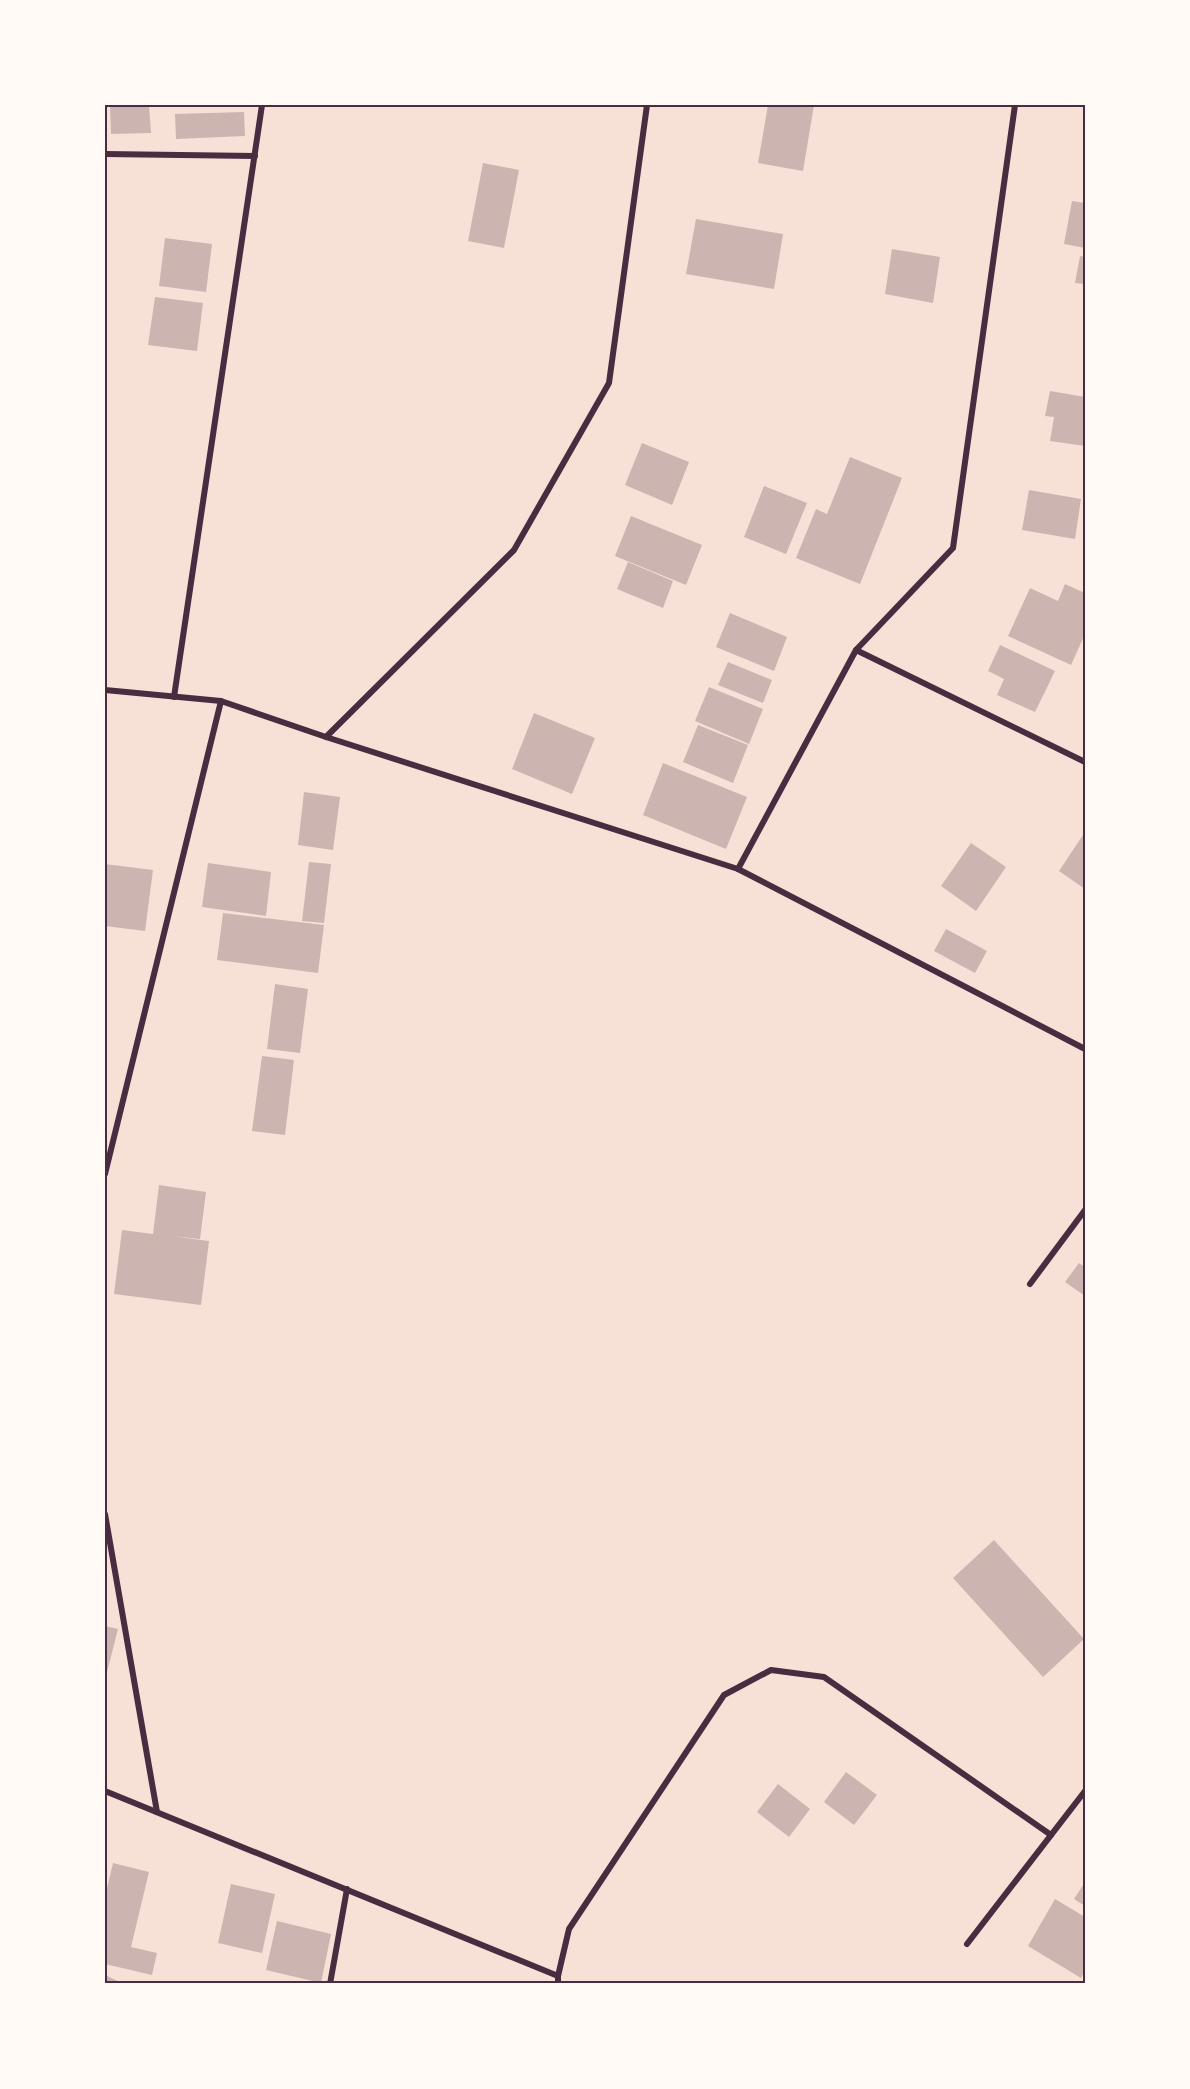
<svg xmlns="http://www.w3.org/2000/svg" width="1190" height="2089" viewBox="0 0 1190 2089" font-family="Poppins,sans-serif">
  <rect width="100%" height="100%" fill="#f7e1d7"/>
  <!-- building -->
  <g fill="#ccb4b1">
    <path d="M110 105H149L151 133 111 134Z"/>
    <path d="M768 105H814L803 171 758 163Z"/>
    <path d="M244 112 245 136 176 139 175 114Z"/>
    <path d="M483 163 519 170 504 248 468 241Z"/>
    <path d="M1072 201 1085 203V248L1064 244Z"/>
    <path d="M696 219 783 234 774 289 686 274Z"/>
    <path d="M165 238 212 244 206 292 159 286Z"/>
    <path d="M892 249 940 257 933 303 885 294Z"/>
    <path d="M1080 256 1085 257V284L1075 283Z"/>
    <path d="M155 297 203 303 197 351 148 345Z"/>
    <path d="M1050 391 1085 397V446L1050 441 1054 417 1045 416Z"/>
    <path d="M642 443 689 462 672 505 625 485Z"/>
    <path d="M850 457 902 478 860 584 796 558 816 509 827 514Z"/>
    <path d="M764 486 807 503 786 554 744 537Z"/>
    <path d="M1029 490 1081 499 1075 539 1022 530Z"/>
    <path d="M631 516 702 545 686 585 615 556Z"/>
    <path d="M628 562 673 581 663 608 617 589Z"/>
    <path d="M1065 584 1085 593V634L1071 665 1008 636 1030 588 1058 601Z"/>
    <path d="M730 613 787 637 774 671 716 647Z"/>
    <path d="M1000 645 1055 671 1035 712 997 695 1004 679 988 671Z"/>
    <path d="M728 662 772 680 763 703 718 685Z"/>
    <path d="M709 687 763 709 749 744 695 721Z"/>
    <path d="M534 713 595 738 572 794 512 769Z"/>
    <path d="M698 725 748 745 733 783 683 762Z"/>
    <path d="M663 763 747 797 726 849 643 815Z"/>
    <path d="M304 792 340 797 333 850 298 845Z"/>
    <path d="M1085 832V889L1059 871Z"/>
    <path d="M971 843 1006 867 976 911 941 886Z"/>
    <path d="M309 862 331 864 324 923 302 921Z"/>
    <path d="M208 863 271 872 266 916 202 907Z"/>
    <path d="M105 864 153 870 145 931 105 926Z"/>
    <path d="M223 913 324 925 318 973 217 960Z"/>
    <path d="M946 929 987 951 975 973 934 951Z"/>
    <path d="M275 984 308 989 300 1053 267 1049Z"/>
    <path d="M262 1056 294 1060 285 1135 252 1131Z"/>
    <path d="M159 1185 206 1192 200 1239 171 1236 209 1241 201 1305 114 1294 122 1230 153 1234Z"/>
    <path d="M1079 1263 1085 1267V1296L1065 1282Z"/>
    <path d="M994 1540 1084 1639 1043 1677 953 1578Z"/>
    <path d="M105 1626 118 1629 106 1676H105Z"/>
    <path d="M846 1772 877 1795 854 1825 824 1802Z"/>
    <path d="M778 1784 810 1809 789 1837 757 1812Z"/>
    <path d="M113 1863 149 1872 131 1947 157 1953 152 1975 105 1964V1897Z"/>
    <path d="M1085 1882V1906L1074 1899Z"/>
    <path d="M231 1884 275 1894 262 1953 218 1943Z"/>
    <path d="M1055 1899 1085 1917V1970L1081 1978 1028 1946Z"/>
    <path d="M277 1921 331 1934 321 1983 266 1970Z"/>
    <path d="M105 1975 124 1984H105Z"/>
  </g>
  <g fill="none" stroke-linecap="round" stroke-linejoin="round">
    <!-- minor -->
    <g stroke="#4a2c40" stroke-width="6">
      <path d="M105 154 255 156"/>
      <path d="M856 650 1085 762"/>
      <path d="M105 690 221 701 326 737 738 869 1085 1049"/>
      <path d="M174 697 262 105"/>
      <path d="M326 737 514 550 609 383 647 105"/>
      <path d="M738 869 856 650 953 548 1015 105"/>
      <path d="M105 1174 221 701"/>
      <path d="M1030 1284 1085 1210"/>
      <path d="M105 1514 157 1812"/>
      <path d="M105 1791 558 1976"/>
      <path d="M967 1944 1085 1791"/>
      <path d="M330 1984 347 1889"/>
      <path d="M558 1984V1976L569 1929 724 1695 771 1670 824 1677 1051 1835"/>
    </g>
  </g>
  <!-- border -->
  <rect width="1190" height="2089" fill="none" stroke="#fffaf5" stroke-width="213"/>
  <rect x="106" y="106" width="978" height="1876" fill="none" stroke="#4a2c40" stroke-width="2"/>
</svg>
